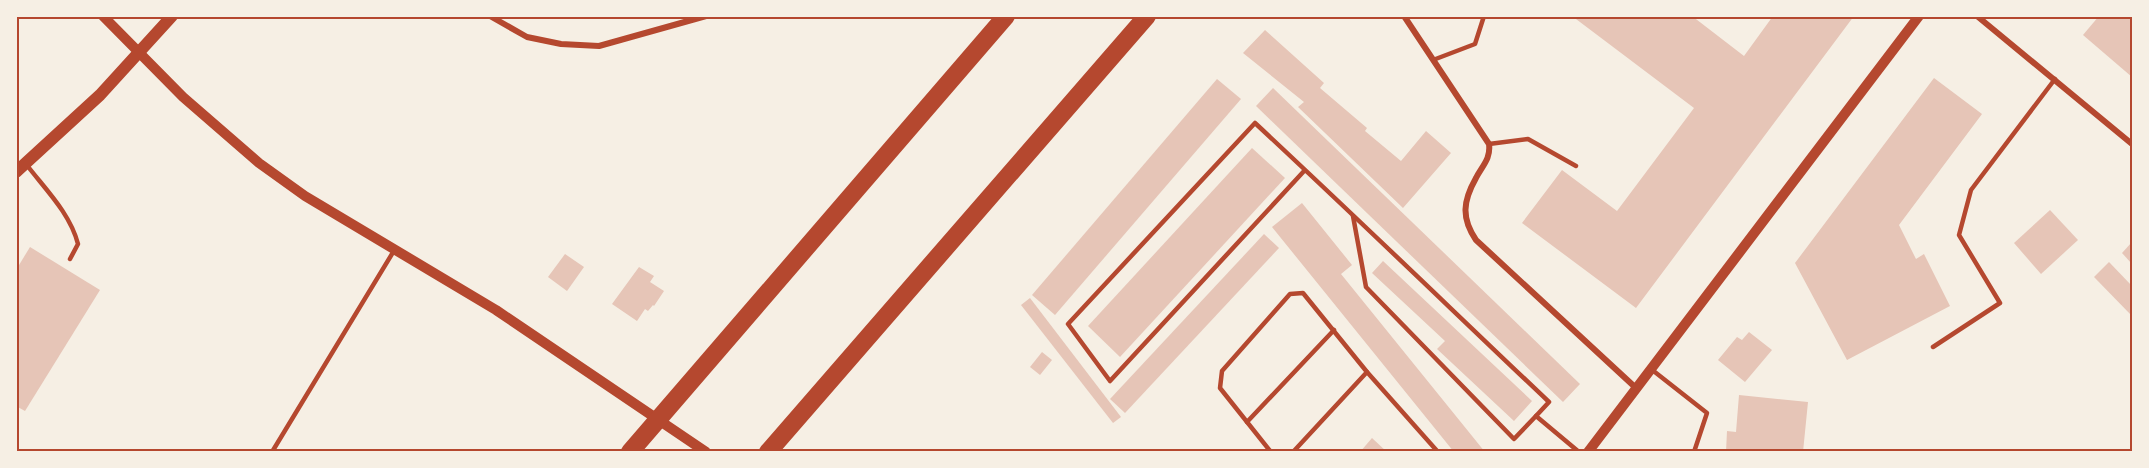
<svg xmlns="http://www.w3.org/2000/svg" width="2149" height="468" viewBox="0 0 2149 468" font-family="'PT Sans',sans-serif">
  <rect width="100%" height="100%" fill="#f6efe4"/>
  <!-- building -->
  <g fill="#e6c5b7">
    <path d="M1572 16H1692L1744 56 1773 16H1854L1636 308 1522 223 1562 170 1617 211 1694 108Z"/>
    <path d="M2099 16H2132V77L2083 35Z"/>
    <path d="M1265 30 1324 83 1320 88 1367 128 1365 131 1401 161 1426 131 1451 153 1403 208 1298 107 1304 102 1243 53Z"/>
    <path d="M1934 78 1982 114 1899 225 1916 259 1924 254 1950 306 1847 360 1795 263Z"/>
    <path d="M1217 79 1241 99 1055 315 1032 295Z"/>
    <path d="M1273 88 1580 384 1563 402 1256 106Z"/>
    <path d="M1252 148 1285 178 1120 357 1088 326Z"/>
    <path d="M1302 203 1352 265 1341 274 1485 452H1454L1272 227Z"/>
    <path d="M2050 210 2078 240 2041 274 2014 243Z"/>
    <path d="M1264 234 1279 248 1125 413 1110 399Z"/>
    <path d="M2132 242V264L2122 253Z"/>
    <path d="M30 247 100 290 25 411 16 406V270Z"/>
    <path d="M565 254 584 267 567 291 548 277Z"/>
    <path d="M1383 261 1532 401 1514 421 1437 349 1445 341 1372 273Z"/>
    <path d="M2109 262 2132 286V316L2094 277Z"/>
    <path d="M639 267 654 276 650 282 664 291 654 306 653 305 648 311 645 309 637 321 612 304Z"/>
    <path d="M1030 298 1121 417 1113 423 1021 305Z"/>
    <path d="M1749 332 1772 350 1745 382 1718 360 1737 337 1742 340Z"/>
    <path d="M1042 352 1052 360 1040 375 1030 367Z"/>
    <path d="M1739 395 1808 402 1803 452H1726L1727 431 1736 432Z"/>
    <path d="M1372 438 1387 452H1360Z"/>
  </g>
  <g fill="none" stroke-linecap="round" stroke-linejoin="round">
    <!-- service -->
    <g stroke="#b5482f" stroke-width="4.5">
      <path d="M1433 60 1475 44 1484 16"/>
      <path d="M1489 144 1528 139 1576 166"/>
      <path d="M26 164C45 189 70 213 78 244L70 259"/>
      <path d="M1305 170 1110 381 1068 324 1255 123C1354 215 1451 309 1549 402L1536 416 1579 452"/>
      <path d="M1353 216 1366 287 1514 439 1536 416"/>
      <path d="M1933 347 2000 303 1959 235 1971 190 2055 79"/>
      <path d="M1651 369 1707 413 1694 452"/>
      <path d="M1247 422 1334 330"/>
      <path d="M272 452 395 249"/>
      <path d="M1271 452 1220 388 1222 371 1290 294 1303 293 1367 372 1438 452"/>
      <path d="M1293 452 1367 372"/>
    </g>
    <!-- minor -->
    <g stroke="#b5482f" stroke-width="6">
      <path d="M490 16 527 37 561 44 599 46 706 16"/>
      <path d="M1404 16 1489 144C1491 159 1482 166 1476 178 1463 201 1461 218 1476 240L1636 388"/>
      <path d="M1977 16 2132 144"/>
    </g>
    <!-- tertiary -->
    <g stroke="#b5482f" stroke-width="10">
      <path d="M103 16 183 97 259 163 305 196 496 310 706 452"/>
      <path d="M1588 452 1919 16"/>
    </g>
    <!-- secondary -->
    <path stroke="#b5482f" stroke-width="12" d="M16 172 100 95 172 16"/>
    <!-- motorway -->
    <g stroke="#b5482f" stroke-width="18">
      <path d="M630 452 1006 16"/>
      <path d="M768 452 1147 16"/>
    </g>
  </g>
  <!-- border -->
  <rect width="2149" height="468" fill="none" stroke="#f6efe4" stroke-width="36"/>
  <rect x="18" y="18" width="2113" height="432" fill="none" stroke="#b5482f" stroke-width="2"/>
</svg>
